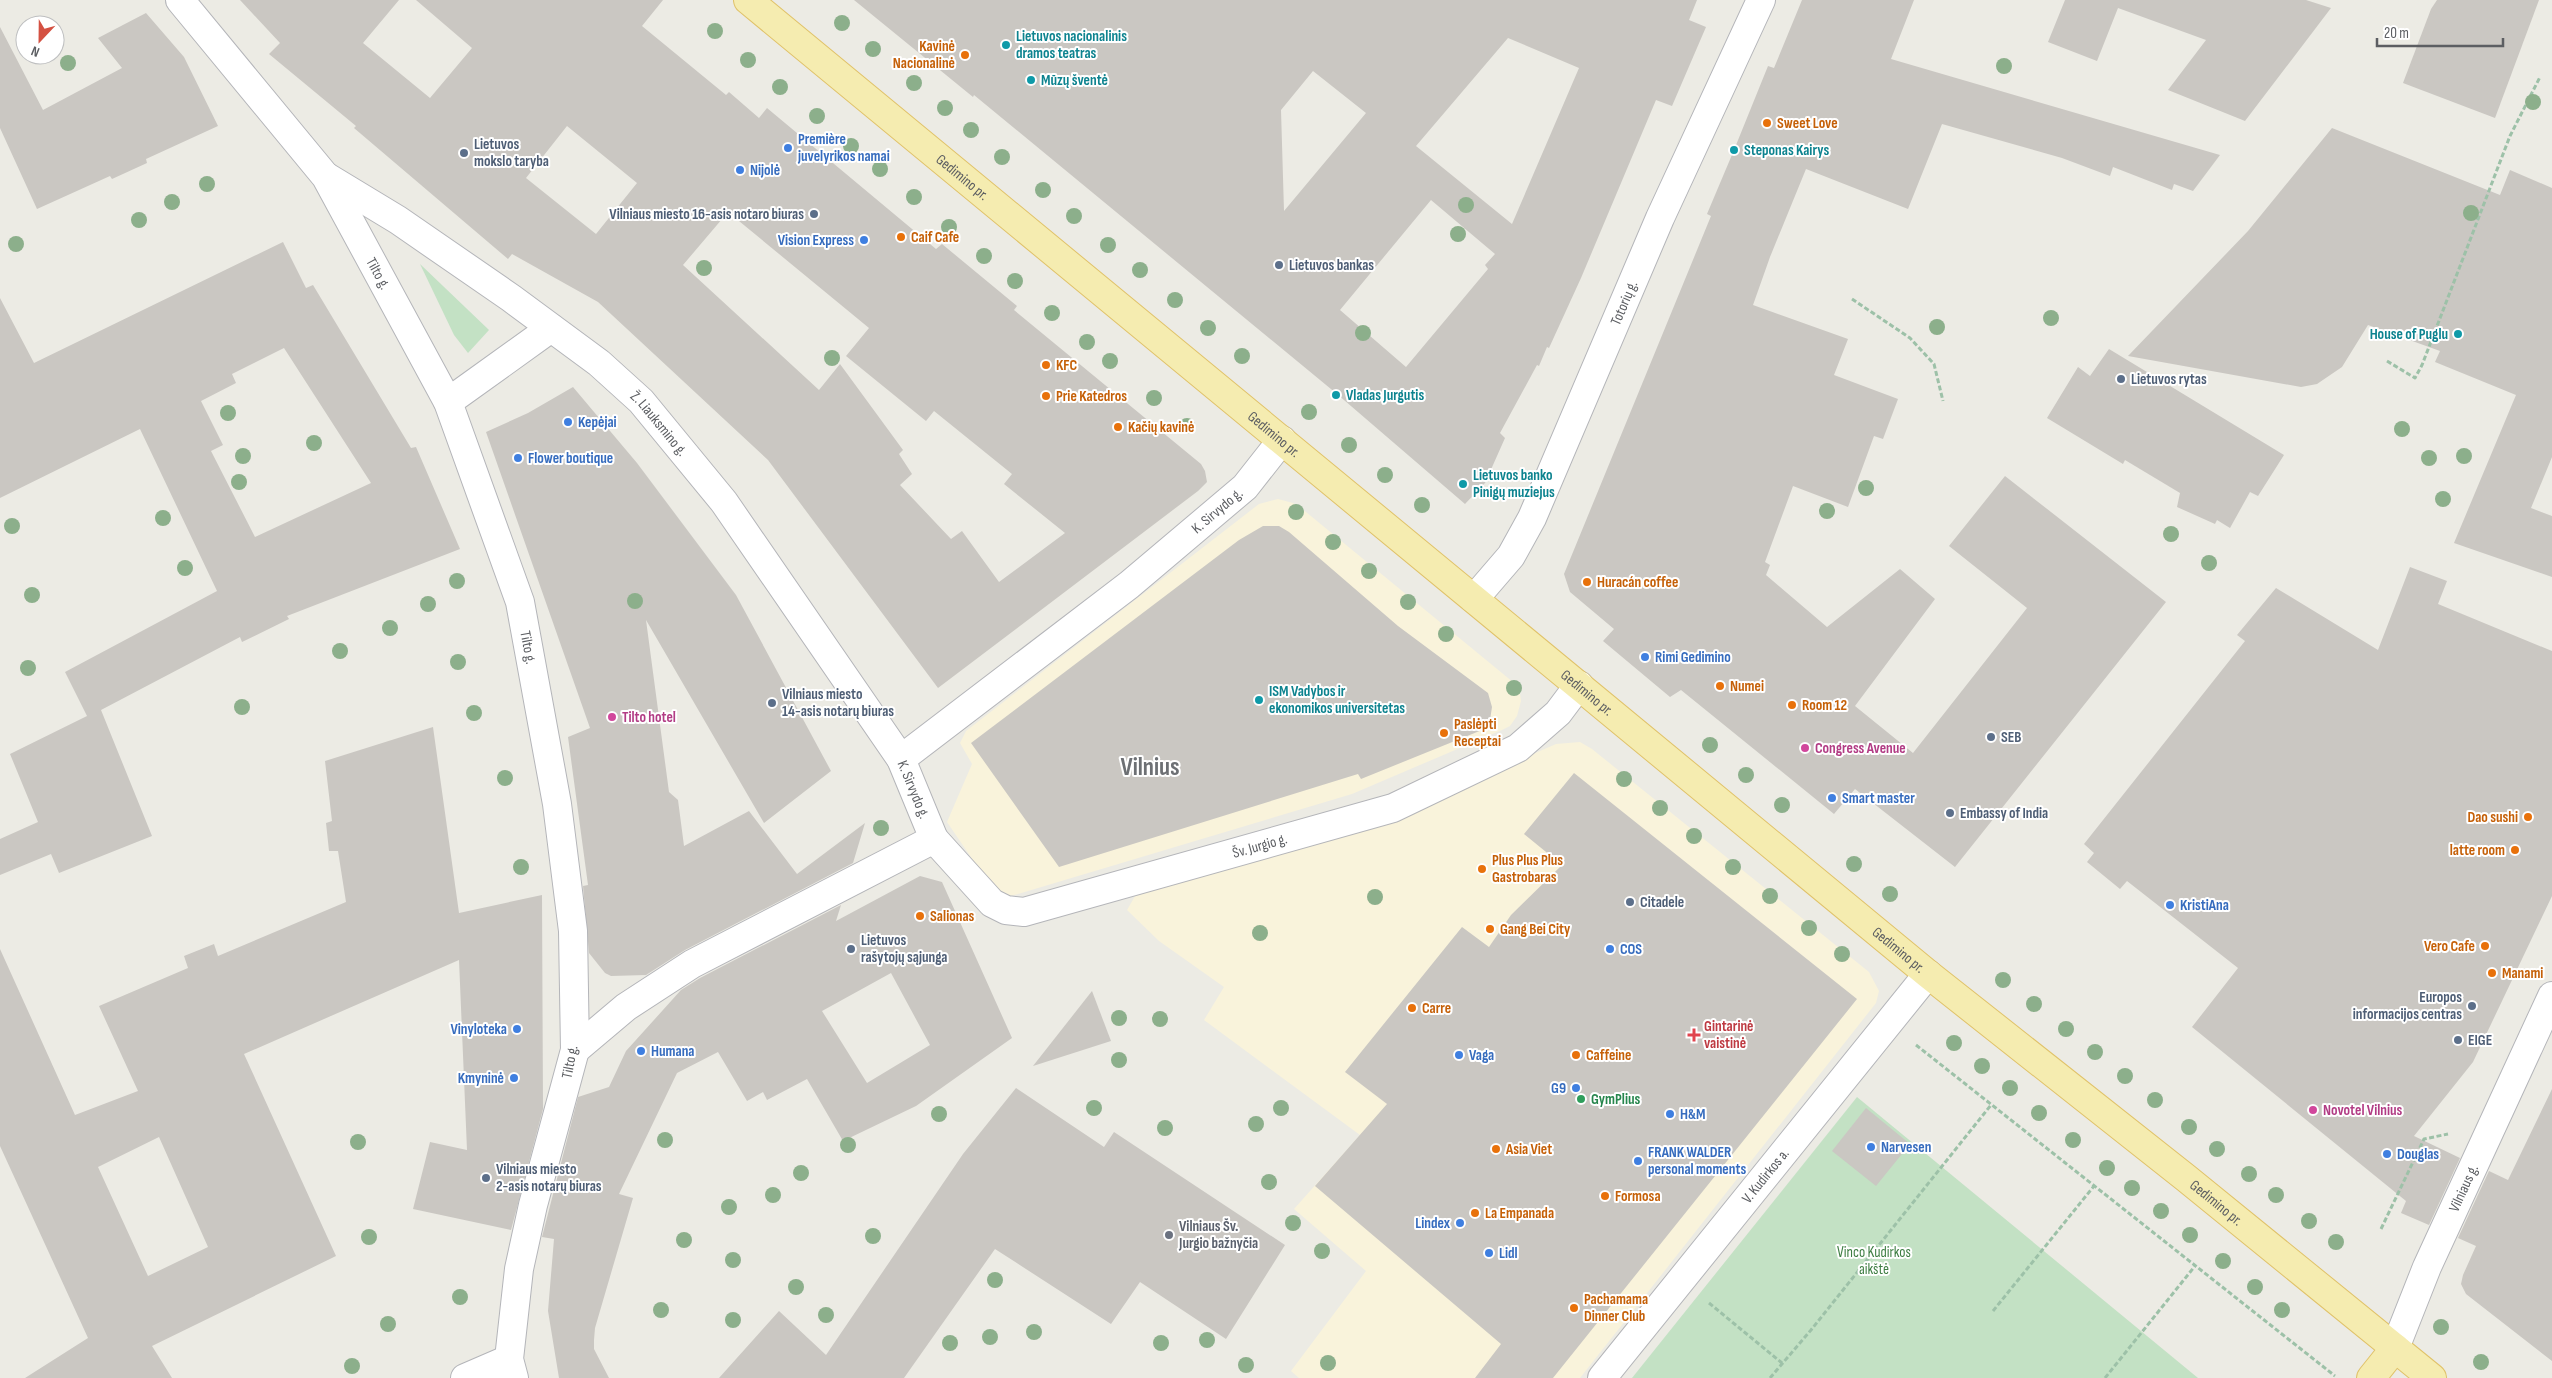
<svg xmlns="http://www.w3.org/2000/svg" width="2552" height="1378" viewBox="0 0 2552 1378" font-family="'Sofia Sans Condensed',sans-serif">
  <rect width="100%" height="100%" fill="#ecebe4"/>
  <!-- commercial -->
  <g fill="#f9f3db">
    <path d="M1278 499 1293 503 1306 512 1519 687 1521 701 1517 716 1510 726 1502 730 1352 794 1018 894 1006 897 994 891 947 822 972 764 960 743 966 731 1259 504Z"/>
    <path d="M1580 742 1592 749 1869 972 1879 991 1876 1003 1580 1378H1299L1291 1371 1366 1271 1294 1209 1360 1135 1204 1020 1224 987 1159 941 1127 910 1135 896 1346 832 1384 819 1556 744Z"/>
  </g>
  <!-- green -->
  <g fill="#c3e1c4">
    <path d="M420 264 489 330 468 353 454 335Z"/>
    <path d="M1857 1097 2198 1378H1632Z"/>
  </g>
  <!-- building -->
  <g fill="#cac7c2" fill-rule="evenodd">
    <path d="M240 0H399L363 43 430 98 472 48 416 0H663L642 26 726 95 729 92 759 118 767 108 936 249 942 244 1017 306 1014 310 1201 464 1205 471 1207 482 1198 491 938 688 768 460 598 302 512 254 508 259 354 128 356 126 269 54 280 43ZM567 126 637 183 596 234 526 178ZM728 212 869 328 846 356 926 421 934 411 1012 474 1004 484 1065 533 999 582 962 531 951 539 900 485 912 474 899 454 903 450 840 364 819 390 683 265Z"/>
    <path d="M854 0H1697L1689 20 1706 27 1672 106 1656 100 1581 278 1549 348 1547 347 1539 366 1537 365 1500 433 1505 438 1485 483 1465 504 1337 394 974 95 973 97ZM1508 38 1579 68 1512 224 1416 146ZM1313 71 1366 113 1284 211 1281 110ZM1431 200 1495 254 1485 265 1488 269 1406 367 1340 310Z"/>
    <path d="M1802 0H1914L1891 59 2220 155 2193 191 2174 184 2172 190 2113 167 2110 176 2062 158 1942 124 1908 209 1806 169 1770 257 1753 305 1848 339 1834 375 1898 399 1883 439 1874 436 1848 507 1793 486 1765 562 1770 565 1766 575 1827 627 1900 569 1935 599 1855 706 1913 753 2027 608 1949 546 2005 476 2166 602 1955 867 1855 789 1834 814 1681 690 1670 697 1603 641 1614 629 1570 592 1564 574 1711 216 1707 214 1734 150 1768 66 1774 68Z"/>
    <path d="M2065 0H2306L2331 8 2245 121 2168 90 2206 40 2118 8 2097 61 2048 42Z"/>
    <path d="M2437 0H2539L2495 118 2403 83 2431 9Z"/>
    <path d="M146 13 184 57 218 126 146 159 147 163 112 179 110 176 37 209 0 128V27L43 110 122 68 98 38Z"/>
    <path d="M2332 128 2500 195 2510 170 2552 188V457L2531 508 2552 516V577L2454 543 2516 395 2435 362 2440 351 2368 325 2342 367 2317 384 2301 387 2128 356 2248 231Z"/>
    <path d="M283 242 306 288 313 285 411 448 416 447 460 549 287 616 289 619 242 642 240 637 101 710 152 836 59 873 51 854 0 875V839L38 822 10 754 87 716 65 672 217 591 140 429 0 498V298L34 363ZM284 348 371 483 255 537 211 451 223 445 201 401 236 383 232 374Z"/>
    <path d="M2109 349 2284 455 2258 496 2250 492 2230 528 2217 520 2215 524 2177 507 2180 493 2125 460 2123 464 2047 418 2078 367 2090 376Z"/>
    <path d="M573 387 637 463 736 595 831 771 764 823 646 620 669 792 678 800 684 846 749 811 797 874 865 823 853 863 685 950 646 975 611 976 605 973 589 953 583 886 588 885 568 737 590 728 486 432 528 413Z"/>
    <path d="M1263 526H1279L1289 532 1398 626 1488 693 1492 707 1490 720 1482 730 1361 779 1358 774 1059 867 971 743 1239 540Z"/>
    <path d="M2410 567 2447 581 2438 604 2552 651V896L2473 1062 2414 1136 2460 1158 2429 1225 2401 1213 2406 1201 2192 1027 2238 968 2127 881 2120 889 2087 862 2094 853 2084 844 2245 641 2237 635 2276 588 2378 650Z"/>
    <path d="M433 727 459 913 542 895 543 1109 511 1230 413 1209 430 1142 467 1150 459 960 244 1054 336 1256 152 1346 172 1378H25L88 1338 0 1146V949L75 1115 138 1091 99 1006 188 968 184 956 214 944 218 956 346 902 338 851H329L326 823 332 821 325 761ZM159 1137 208 1247 148 1276 98 1167Z"/>
    <path d="M1574 773 1857 999 1553 1378H1475L1501 1344 1315 1186 1387 1104 1345 1072 1462 927 1489 947 1511 915 1562 865 1524 834Z"/>
    <path d="M920 876 942 882 1012 1038 916 1106 843 1141 807 1079 767 1100 763 1092 747 1101 718 1052 677 1073 619 1194 633 1198 595 1328 594 1340V1349L609 1378H559L548 1311 554 1239 542 1237 578 1097 609 1087 626 1051 681 990 700 978 841 905 836 921ZM891 973 930 1045 867 1083 822 1011Z"/>
    <path d="M1092 991 1111 1041 1033 1066Z"/>
    <path d="M1016 1088 1104 1147 1114 1132 1285 1245 1226 1339 1140 1282 1111 1324 995 1249 904 1378H719L779 1311 826 1355 963 1154Z"/>
    <path d="M2552 1089V1361L2466 1294 2461 1284 2463 1275 2476 1246 2458 1238 2489 1171 2508 1180Z"/>
    <path d="M1866 1108 1910 1144 1876 1186 1832 1151Z"/>
  </g>
  <g fill="none" stroke-linecap="round" stroke-linejoin="round">
    <defs>
      <g id="minor">
        <path id="s1" d="M180 0 326 177 448 402 520 602 557 804 573 931 575 1050 533 1205 519 1269 509 1359 514 1378"/>
        <path id="s2" d="M327 177 398 220 511 298 599 363 641 401 724 502 901 759 934 839 692 964 626 1007 575 1050"/>
        <path d="M448 402 551 328"/>
        <path id="s3" d="M1474 599 1511 556 1532 518 1660 218 1761 0"/>
        <path id="s4" d="M901 759 1129 585 1245 487 1282 440"/>
        <path id="s5" d="M934 839 992 903 1006 910 1024 912 1393 808 1518 748 1558 713 1579 685"/>
        <path id="s6" d="M2395 1348 2427 1267 2552 996"/>
        <path d="M465 1378 509 1359"/>
        <path id="s7" d="M1602 1378 1928 974"/>
      </g>
      <g id="major">
        <path id="s8" d="M748 0 1928 974 2186 1178 2432 1378"/>
        <path d="M2371 1378 2395 1348"/>
      </g>
    </defs>
    <!-- minor casing -->
    <use href="#minor" stroke="#b4b5b9" stroke-width="30"/>
    <!-- major casing -->
    <use href="#major" stroke="#e0c269" stroke-width="30"/>
    <!-- path -->
    <g stroke="#9dc1a8" stroke-width="3" stroke-dasharray="5 2.5" stroke-linecap="butt">
      <path d="M1852 299 1910 338 1934 364 1943 401"/>
      <path d="M2387 361 2415 378 2422 365 2510 136 2540 77"/>
      <path d="M1916 1045 2335 1376"/>
      <path d="M2381 1229 2424 1139 2448 1134"/>
      <path d="M1709 1303 1782 1363"/>
      <path d="M1993 1311 2094 1186"/>
      <path d="M1770 1378 1811 1330 1991 1105"/>
      <path d="M2105 1378 2195 1266"/>
    </g>
    <!-- minor -->
    <use href="#minor" stroke="#fff" stroke-width="28"/>
    <!-- major -->
    <use href="#major" stroke="#f5ecb0" stroke-width="28"/>
  </g>
  <!-- trees -->
  <g fill="#8caf8b">
    <circle cx="842" cy="23" r="8"/>
    <circle cx="715" cy="31" r="8"/>
    <circle cx="873" cy="49" r="8"/>
    <circle cx="748" cy="60" r="8"/>
    <circle cx="68" cy="63" r="8"/>
    <circle cx="2004" cy="66" r="8"/>
    <circle cx="914" cy="83" r="8"/>
    <circle cx="780" cy="87" r="8"/>
    <circle cx="2533" cy="102" r="8"/>
    <circle cx="945" cy="108" r="8"/>
    <circle cx="817" cy="116" r="8"/>
    <circle cx="971" cy="130" r="8"/>
    <circle cx="851" cy="146" r="8"/>
    <circle cx="1002" cy="157" r="8"/>
    <circle cx="880" cy="169" r="8"/>
    <circle cx="207" cy="184" r="8"/>
    <circle cx="1043" cy="190" r="8"/>
    <circle cx="914" cy="197" r="8"/>
    <circle cx="172" cy="202" r="8"/>
    <circle cx="1466" cy="205" r="8"/>
    <circle cx="2471" cy="213" r="8"/>
    <circle cx="1074" cy="216" r="8"/>
    <circle cx="139" cy="220" r="8"/>
    <circle cx="949" cy="227" r="8"/>
    <circle cx="1458" cy="234" r="8"/>
    <circle cx="16" cy="244" r="8"/>
    <circle cx="1108" cy="245" r="8"/>
    <circle cx="984" cy="256" r="8"/>
    <circle cx="704" cy="268" r="8"/>
    <circle cx="1140" cy="270" r="8"/>
    <circle cx="1015" cy="281" r="8"/>
    <circle cx="1175" cy="300" r="8"/>
    <circle cx="1052" cy="313" r="8"/>
    <circle cx="2051" cy="318" r="8"/>
    <circle cx="1937" cy="327" r="8"/>
    <circle cx="1208" cy="328" r="8"/>
    <circle cx="1363" cy="333" r="8"/>
    <circle cx="1087" cy="342" r="8"/>
    <circle cx="1242" cy="356" r="8"/>
    <circle cx="832" cy="358" r="8"/>
    <circle cx="1110" cy="361" r="8"/>
    <circle cx="1154" cy="398" r="8"/>
    <circle cx="1309" cy="412" r="8"/>
    <circle cx="228" cy="413" r="8"/>
    <circle cx="1187" cy="426" r="8"/>
    <circle cx="2402" cy="429" r="8"/>
    <circle cx="314" cy="443" r="8"/>
    <circle cx="1349" cy="445" r="8"/>
    <circle cx="243" cy="456" r="8"/>
    <circle cx="2464" cy="456" r="8"/>
    <circle cx="2429" cy="458" r="8"/>
    <circle cx="1385" cy="475" r="8"/>
    <circle cx="239" cy="482" r="8"/>
    <circle cx="1866" cy="488" r="8"/>
    <circle cx="2443" cy="499" r="8"/>
    <circle cx="1422" cy="505" r="8"/>
    <circle cx="1827" cy="511" r="8"/>
    <circle cx="1296" cy="512" r="8"/>
    <circle cx="163" cy="518" r="8"/>
    <circle cx="12" cy="526" r="8"/>
    <circle cx="2171" cy="534" r="8"/>
    <circle cx="1333" cy="542" r="8"/>
    <circle cx="2209" cy="563" r="8"/>
    <circle cx="185" cy="568" r="8"/>
    <circle cx="1369" cy="571" r="8"/>
    <circle cx="457" cy="581" r="8"/>
    <circle cx="32" cy="595" r="8"/>
    <circle cx="635" cy="601" r="8"/>
    <circle cx="1408" cy="602" r="8"/>
    <circle cx="428" cy="604" r="8"/>
    <circle cx="390" cy="628" r="8"/>
    <circle cx="1446" cy="634" r="8"/>
    <circle cx="340" cy="651" r="8"/>
    <circle cx="458" cy="662" r="8"/>
    <circle cx="28" cy="668" r="8"/>
    <circle cx="1514" cy="688" r="8"/>
    <circle cx="242" cy="707" r="8"/>
    <circle cx="474" cy="713" r="8"/>
    <circle cx="1710" cy="745" r="8"/>
    <circle cx="1746" cy="775" r="8"/>
    <circle cx="505" cy="778" r="8"/>
    <circle cx="1624" cy="779" r="8"/>
    <circle cx="1782" cy="805" r="8"/>
    <circle cx="1660" cy="808" r="8"/>
    <circle cx="881" cy="828" r="8"/>
    <circle cx="1694" cy="836" r="8"/>
    <circle cx="1854" cy="864" r="8"/>
    <circle cx="521" cy="867" r="8"/>
    <circle cx="1733" cy="867" r="8"/>
    <circle cx="1890" cy="894" r="8"/>
    <circle cx="1770" cy="896" r="8"/>
    <circle cx="1375" cy="897" r="8"/>
    <circle cx="1809" cy="928" r="8"/>
    <circle cx="1260" cy="933" r="8"/>
    <circle cx="1842" cy="954" r="8"/>
    <circle cx="2003" cy="980" r="8"/>
    <circle cx="2034" cy="1004" r="8"/>
    <circle cx="1119" cy="1018" r="8"/>
    <circle cx="1160" cy="1019" r="8"/>
    <circle cx="2066" cy="1029" r="8"/>
    <circle cx="1954" cy="1043" r="8"/>
    <circle cx="2095" cy="1052" r="8"/>
    <circle cx="1119" cy="1060" r="8"/>
    <circle cx="1982" cy="1066" r="8"/>
    <circle cx="2125" cy="1076" r="8"/>
    <circle cx="2010" cy="1088" r="8"/>
    <circle cx="2155" cy="1100" r="8"/>
    <circle cx="1094" cy="1108" r="8"/>
    <circle cx="1281" cy="1108" r="8"/>
    <circle cx="2039" cy="1113" r="8"/>
    <circle cx="939" cy="1114" r="8"/>
    <circle cx="1256" cy="1124" r="8"/>
    <circle cx="2189" cy="1127" r="8"/>
    <circle cx="1165" cy="1128" r="8"/>
    <circle cx="665" cy="1140" r="8"/>
    <circle cx="2073" cy="1140" r="8"/>
    <circle cx="358" cy="1142" r="8"/>
    <circle cx="848" cy="1145" r="8"/>
    <circle cx="2217" cy="1149" r="8"/>
    <circle cx="2107" cy="1168" r="8"/>
    <circle cx="801" cy="1173" r="8"/>
    <circle cx="2249" cy="1174" r="8"/>
    <circle cx="1269" cy="1182" r="8"/>
    <circle cx="2132" cy="1188" r="8"/>
    <circle cx="773" cy="1195" r="8"/>
    <circle cx="2276" cy="1195" r="8"/>
    <circle cx="729" cy="1207" r="8"/>
    <circle cx="2161" cy="1211" r="8"/>
    <circle cx="2309" cy="1221" r="8"/>
    <circle cx="1293" cy="1223" r="8"/>
    <circle cx="2190" cy="1235" r="8"/>
    <circle cx="873" cy="1236" r="8"/>
    <circle cx="369" cy="1237" r="8"/>
    <circle cx="684" cy="1240" r="8"/>
    <circle cx="2336" cy="1242" r="8"/>
    <circle cx="1322" cy="1251" r="8"/>
    <circle cx="733" cy="1260" r="8"/>
    <circle cx="2223" cy="1261" r="8"/>
    <circle cx="995" cy="1280" r="8"/>
    <circle cx="796" cy="1287" r="8"/>
    <circle cx="2255" cy="1287" r="8"/>
    <circle cx="460" cy="1297" r="8"/>
    <circle cx="661" cy="1310" r="8"/>
    <circle cx="2282" cy="1310" r="8"/>
    <circle cx="826" cy="1315" r="8"/>
    <circle cx="733" cy="1320" r="8"/>
    <circle cx="388" cy="1324" r="8"/>
    <circle cx="2441" cy="1327" r="8"/>
    <circle cx="1034" cy="1332" r="8"/>
    <circle cx="990" cy="1337" r="8"/>
    <circle cx="1207" cy="1340" r="8"/>
    <circle cx="950" cy="1343" r="8"/>
    <circle cx="1161" cy="1343" r="8"/>
    <circle cx="2481" cy="1362" r="8"/>
    <circle cx="1328" cy="1363" r="8"/>
    <circle cx="1246" cy="1365" r="8"/>
    <circle cx="352" cy="1366" r="8"/>
  </g>
  <!-- markers -->
  <g fill="#0f9aa8" stroke="#fff" stroke-width="2">
    <circle cx="1006" cy="45" r="5"/>
    <circle cx="1031" cy="80" r="5"/>
    <circle cx="1734" cy="150" r="5"/>
    <circle cx="2458" cy="334" r="5"/>
    <circle cx="1336" cy="395" r="5"/>
    <circle cx="1463" cy="484" r="5"/>
    <circle cx="1259" cy="700" r="5"/>
  </g>
  <g fill="#e8710a" stroke="#fff" stroke-width="2">
    <circle cx="965" cy="55" r="5"/>
    <circle cx="1767" cy="123" r="5"/>
    <circle cx="901" cy="237" r="5"/>
    <circle cx="1046" cy="365" r="5"/>
    <circle cx="1046" cy="396" r="5"/>
    <circle cx="1118" cy="427" r="5"/>
    <circle cx="1587" cy="582" r="5"/>
    <circle cx="1720" cy="686" r="5"/>
    <circle cx="1792" cy="705" r="5"/>
    <circle cx="1444" cy="733" r="5"/>
    <circle cx="2528" cy="817" r="5"/>
    <circle cx="2515" cy="850" r="5"/>
    <circle cx="1482" cy="869" r="5"/>
    <circle cx="920" cy="916" r="5"/>
    <circle cx="1490" cy="929" r="5"/>
    <circle cx="2485" cy="946" r="5"/>
    <circle cx="2492" cy="973" r="5"/>
    <circle cx="1412" cy="1008" r="5"/>
    <circle cx="1576" cy="1055" r="5"/>
    <circle cx="1496" cy="1149" r="5"/>
    <circle cx="1605" cy="1196" r="5"/>
    <circle cx="1475" cy="1213" r="5"/>
    <circle cx="1574" cy="1308" r="5"/>
  </g>
  <g fill="#3f7fe0" stroke="#fff" stroke-width="2">
    <circle cx="788" cy="148" r="5"/>
    <circle cx="740" cy="170" r="5"/>
    <circle cx="864" cy="240" r="5"/>
    <circle cx="568" cy="422" r="5"/>
    <circle cx="518" cy="458" r="5"/>
    <circle cx="1645" cy="657" r="5"/>
    <circle cx="1832" cy="798" r="5"/>
    <circle cx="2170" cy="905" r="5"/>
    <circle cx="1610" cy="949" r="5"/>
    <circle cx="517" cy="1029" r="5"/>
    <circle cx="641" cy="1051" r="5"/>
    <circle cx="1459" cy="1055" r="5"/>
    <circle cx="514" cy="1078" r="5"/>
    <circle cx="1576" cy="1088" r="5"/>
    <circle cx="1670" cy="1114" r="5"/>
    <circle cx="1871" cy="1147" r="5"/>
    <circle cx="2387" cy="1154" r="5"/>
    <circle cx="1638" cy="1161" r="5"/>
    <circle cx="1460" cy="1223" r="5"/>
    <circle cx="1489" cy="1253" r="5"/>
  </g>
  <g fill="#5c6f8a" stroke="#fff" stroke-width="2">
    <circle cx="464" cy="153" r="5"/>
    <circle cx="814" cy="214" r="5"/>
    <circle cx="1279" cy="265" r="5"/>
    <circle cx="2121" cy="379" r="5"/>
    <circle cx="772" cy="703" r="5"/>
    <circle cx="1991" cy="737" r="5"/>
    <circle cx="1950" cy="813" r="5"/>
    <circle cx="1630" cy="902" r="5"/>
    <circle cx="851" cy="949" r="5"/>
    <circle cx="2472" cy="1006" r="5"/>
    <circle cx="2458" cy="1040" r="5"/>
    <circle cx="486" cy="1178" r="5"/>
  </g>
  <g fill="#d1479c" stroke="#fff" stroke-width="2">
    <circle cx="612" cy="717" r="5"/>
    <circle cx="1805" cy="748" r="5"/>
    <circle cx="2313" cy="1110" r="5"/>
  </g>
  <path fill="#e0444e" stroke="#fff" stroke-width="2" d="M1691.5 1027.5h5v5h5v5h-5v5h-5v-5h-5v-5h5z"/>
  <circle fill="#2e9e5b" stroke="#fff" stroke-width="2" cx="1581" cy="1099" r="5"/>
  <circle fill="#6b7280" stroke="#fff" stroke-width="2" cx="1169" cy="1235" r="5"/>
  <g text-anchor="middle" dominant-baseline="central" stroke-width="4" stroke-linejoin="round" paint-order="stroke">
    <!-- culture labels -->
    <g font-size="15" font-weight="bold" fill="#0d838f" stroke="#fff" text-anchor="start">
      <text x="1016" y="36">Lietuvos nacionalinis<tspan x="1016" dy="17">dramos teatras</tspan></text>
      <text x="1041" y="80">Mūzų šventė</text>
      <text x="1744" y="150">Steponas Kairys</text>
      <text x="2448" y="334" text-anchor="end">House of Puglu</text>
      <text x="1346" y="395">Vladas Jurgutis</text>
      <text x="1473" y="475">Lietuvos banko<tspan x="1473" dy="17">Pinigų muziejus</tspan></text>
      <text x="1269" y="691">ISM Vadybos ir<tspan x="1269" dy="17">ekonomikos universitetas</tspan></text>
    </g>
    <!-- food labels -->
    <g font-size="15" font-weight="bold" fill="#c56008" stroke="#fff" text-anchor="start">
      <text x="955" y="46" text-anchor="end">Kavinė<tspan x="955" dy="17">Nacionalinė</tspan></text>
      <text x="1777" y="123">Sweet Love</text>
      <text x="911" y="237">Caif Cafe</text>
      <text x="1056" y="365">KFC</text>
      <text x="1056" y="396">Prie Katedros</text>
      <text x="1128" y="427">Kačių kavinė</text>
      <text x="1597" y="582">Huracán coffee</text>
      <text x="1730" y="686">Numei</text>
      <text x="1802" y="705">Room 12</text>
      <text x="1454" y="724">Paslėpti<tspan x="1454" dy="17">Receptai</tspan></text>
      <text x="2518" y="817" text-anchor="end">Dao sushi</text>
      <text x="2505" y="850" text-anchor="end">latte room</text>
      <text x="1492" y="860">Plus Plus Plus<tspan x="1492" dy="17">Gastrobaras</tspan></text>
      <text x="930" y="916">Salionas</text>
      <text x="1500" y="929">Gang Bei City</text>
      <text x="2475" y="946" text-anchor="end">Vero Cafe</text>
      <text x="2502" y="973">Manami</text>
      <text x="1422" y="1008">Carre</text>
      <text x="1586" y="1055">Caffeine</text>
      <text x="1506" y="1149">Asia Viet</text>
      <text x="1615" y="1196">Formosa</text>
      <text x="1485" y="1213">La Empanada</text>
      <text x="1584" y="1299">Pachamama<tspan x="1584" dy="17">Dinner Club</tspan></text>
    </g>
    <!-- shop labels -->
    <g font-size="15" font-weight="bold" fill="#366cbe" stroke="#fff" text-anchor="start">
      <text x="798" y="139">Première<tspan x="798" dy="17">juvelyrikos namai</tspan></text>
      <text x="750" y="170">Nijolė</text>
      <text x="854" y="240" text-anchor="end">Vision Express</text>
      <text x="578" y="422">Kepėjai</text>
      <text x="528" y="458">Flower boutique</text>
      <text x="1655" y="657">Rimi Gedimino</text>
      <text x="1842" y="798">Smart master</text>
      <text x="2180" y="905">KristiAna</text>
      <text x="1620" y="949">COS</text>
      <text x="507" y="1029" text-anchor="end">Vinyloteka</text>
      <text x="651" y="1051">Humana</text>
      <text x="1469" y="1055">Vaga</text>
      <text x="504" y="1078" text-anchor="end">Kmyninė</text>
      <text x="1566" y="1088" text-anchor="end">G9</text>
      <text x="1680" y="1114">H&amp;M</text>
      <text x="1881" y="1147">Narvesen</text>
      <text x="1648" y="1152">FRANK WALDER<tspan x="1648" dy="17">personal moments</tspan></text>
      <text x="2397" y="1154">Douglas</text>
      <text x="1450" y="1223" text-anchor="end">Lindex</text>
      <text x="1499" y="1253">Lidl</text>
    </g>
    <!-- service labels -->
    <g font-size="15" font-weight="bold" fill="#4e5e75" stroke="#fff" text-anchor="start">
      <text x="474" y="144">Lietuvos<tspan x="474" dy="17">mokslo taryba</tspan></text>
      <text x="804" y="214" text-anchor="end">Vilniaus miesto 16-asis notaro biuras</text>
      <text x="1289" y="265">Lietuvos bankas</text>
      <text x="2131" y="379">Lietuvos rytas</text>
      <text x="782" y="694">Vilniaus miesto<tspan x="782" dy="17">14-asis notarų biuras</tspan></text>
      <text x="2001" y="737">SEB</text>
      <text x="1960" y="813">Embassy of India</text>
      <text x="1640" y="902">Citadele</text>
      <text x="861" y="940">Lietuvos<tspan x="861" dy="17">rašytojų sąjunga</tspan></text>
      <text x="2462" y="997" text-anchor="end">Europos<tspan x="2462" dy="17">informacijos centras</tspan></text>
      <text x="2468" y="1040">EIGE</text>
      <text x="496" y="1169">Vilniaus miesto<tspan x="496" dy="17">2-asis notarų biuras</tspan></text>
    </g>
    <!-- street labels -->
    <g font-size="15" fill="#5c5e62" stroke="#fff">
      <text stroke="none"><textPath href="#s8" startOffset="278">Gedimino pr.</textPath></text>
      <text stroke="none"><textPath href="#s1" startOffset="339">Tilto g.</textPath></text>
      <text stroke="none"><textPath href="#s3" startOffset="334">Totorių g.</textPath></text>
      <text stroke="none"><textPath href="#s2" startOffset="415">Ž. Liauksmino g.</textPath></text>
      <text stroke="none"><textPath href="#s8" startOffset="682">Gedimino pr.</textPath></text>
      <text stroke="none"><textPath href="#s4" startOffset="402">K. Sirvydo g.</textPath></text>
      <text stroke="none"><textPath href="#s1" startOffset="744">Tilto g.</textPath></text>
      <text stroke="none"><textPath href="#s8" startOffset="1088">Gedimino pr.</textPath></text>
      <text stroke="none"><textPath href="#s2" startOffset="862">K. Sirvydo g.</textPath></text>
      <text stroke="none"><textPath href="#s5" startOffset="365">Šv. Jurgio g.</textPath></text>
      <text stroke="none"><textPath href="#s8" startOffset="1492">Gedimino pr.</textPath></text>
      <text transform="translate(570 1062) rotate(-79)">Tilto g.</text>
      <text stroke="none"><textPath href="#s7" startOffset="260">V. Kudirkos a.</textPath></text>
      <text stroke="none"><textPath href="#s6" startOffset="174">Vilniaus g.</textPath></text>
      <text stroke="none"><textPath href="#s8" startOffset="1898">Gedimino pr.</textPath></text>
    </g>
    <!-- hotel labels -->
    <g font-size="15" font-weight="bold" fill="#b23c85" stroke="#fff" text-anchor="start">
      <text x="622" y="717">Tilto hotel</text>
      <text x="1815" y="748">Congress Avenue</text>
      <text x="2323" y="1110">Novotel Vilnius</text>
    </g>
    <!-- health labels -->
    <g font-size="15" font-weight="bold" fill="#be3a42" stroke="#fff" text-anchor="start">
      <text x="1704" y="1026">Gintarinė<tspan x="1704" dy="17">vaistinė</tspan></text>
    </g>
    <!-- leisure labels -->
    <g font-size="15" font-weight="bold" fill="#27864d" stroke="#fff" text-anchor="start">
      <text x="1591" y="1099">GymPlius</text>
    </g>
    <!-- worship labels -->
    <g font-size="15" font-weight="bold" fill="#5b616d" stroke="#fff" text-anchor="start">
      <text x="1179" y="1226">Vilniaus Šv.<tspan x="1179" dy="17">Jurgio bažnyčia</tspan></text>
    </g>
    <!-- park labels -->
    <g font-size="15" fill="#3e7e43" stroke="#fff">
      <text x="1874" y="1252">Vinco Kudirkos<tspan x="1874" dy="17">aikštė</tspan></text>
    </g>
    <!-- town labels -->
    <g font-size="25" font-weight="bold" fill="#6d7074" stroke="#fff">
      <text x="1150" y="767">Vilnius</text>
    </g>
  </g>
  <!-- north arrow -->
  <g transform="translate(40 40) rotate(202)"><circle r="24" fill="#ffffff" stroke="#bebfc0"/>
  <path d="M0-4L9 19L0 12L-9 19Z" fill="#d45142"/>
  <text y="-8" font-size="14" font-weight="bold" text-anchor="middle" fill="#5c5e62">N</text>
  </g>
  <!-- scale -->
  <path d="M2377 38v8h126v-8" fill="none" stroke="#5c5e62" stroke-width="2.5"/>
  <text x="2384" y="38" font-size="15" fill="#5c5e62" stroke="#ffffff" stroke-width="4" paint-order="stroke">20 m</text>
</svg>
